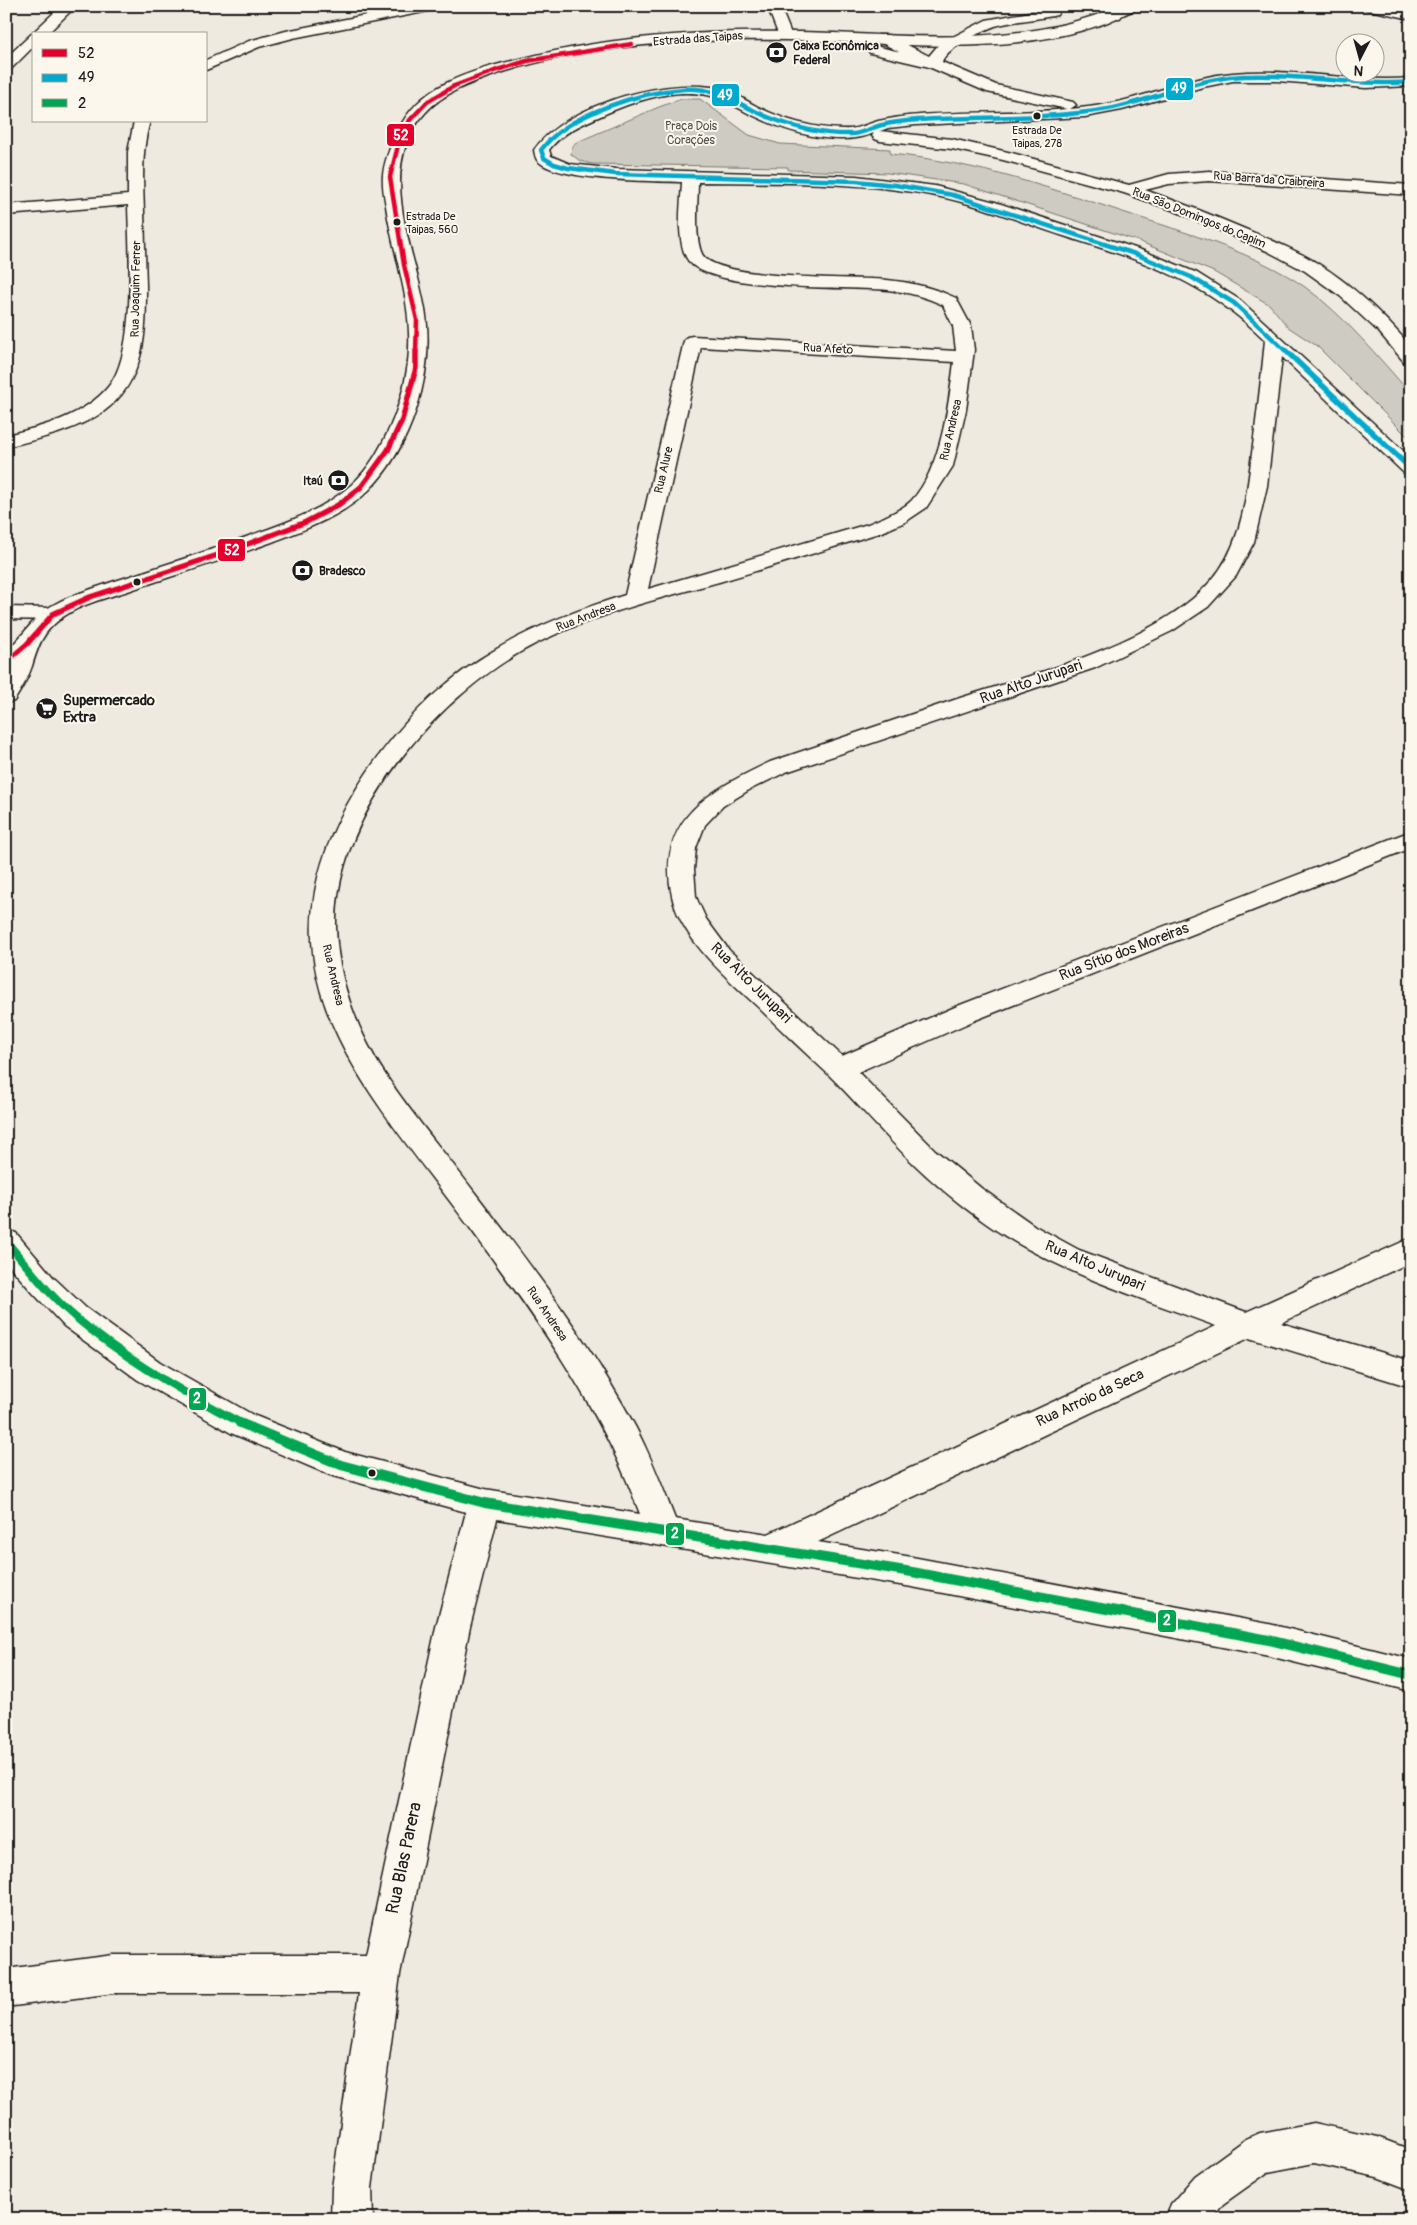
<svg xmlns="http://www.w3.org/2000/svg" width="1417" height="2225" viewBox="0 0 1417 2225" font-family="Pangolin,sans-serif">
  <rect width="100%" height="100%" fill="#eeeadf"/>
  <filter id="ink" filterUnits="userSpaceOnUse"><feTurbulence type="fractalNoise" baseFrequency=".02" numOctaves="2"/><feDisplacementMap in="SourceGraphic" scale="10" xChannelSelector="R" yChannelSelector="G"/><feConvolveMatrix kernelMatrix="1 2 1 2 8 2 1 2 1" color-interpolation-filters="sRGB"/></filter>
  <g filter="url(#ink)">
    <!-- green -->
    <path fill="#ceccc2" stroke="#75746f" d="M681 99H700L749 135 780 144 890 149V154C976 162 1056 190 1138 217 1191 234 1259 255 1305 287 1345 316 1378 357 1411 394V440L1317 346 1288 327 1270 305 1214 272 1138 241 964 184 888 173 788 170V167L592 164 580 161 571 154 572 148 575 143 659 107Z"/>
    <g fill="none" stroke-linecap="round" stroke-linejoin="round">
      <defs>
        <g id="minor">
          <path d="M61 6H76L47 34H34V46L11 69 6 70V58Z"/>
          <path d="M411 6H441L434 10 293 38 259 47 206 70V60L249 41 286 31Z"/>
          <path d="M763 6H778L781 9 792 36 790 39H780L770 13Z"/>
          <path d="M1087 6C1100 6 1113 5 1122 15L1120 18H1110Z"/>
          <path d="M1363 6C1379 6 1395 5 1411 10V19L1365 9Z"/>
          <path d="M1052 8 1059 12 1057 15C1037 20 1015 20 995 26 982 31 945 49 942 62L996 85 1073 102 1076 105 1070 109C1091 107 1113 104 1133 98 1166 89 1198 76 1233 73 1292 67 1351 83 1411 78V86L1366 88 1277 81H1233L1203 87 1122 110 1085 117 916 125 888 128 875 133 880 131 952 139 1012 153 1129 185 1169 174 1209 171 1411 185V195L1209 181 1169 184 1145 190C1179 202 1212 215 1245 229 1269 239 1294 249 1317 263 1353 285 1384 315 1411 347V364L1405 363 1379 332 1340 296 1305 271 1267 251 1175 211 1124 193 1003 160 952 149 880 141 875 139 872 136 874 133C837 148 787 132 752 115 737 108 724 98 707 95 674 88 634 101 603 115 584 123 561 133 549 150L551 156 570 164 616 169 856 176 935 186 995 202 1141 250 1197 273 1240 300 1411 458V475L1404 473 1282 357 1267 486 1254 542 1236 576 1208 607 1172 631 1095 668 786 772 749 790 723 806 705 825 696 848 694 869 696 897 706 919 729 950 842 1056 955 1007 1411 831V848L973 1021 858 1072 935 1150 981 1188 1035 1226 1079 1250 1246 1312 1411 1238V1262L1281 1323 1411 1361V1387L1249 1338 818 1542 912 1557 1269 1624 1411 1659V1691L1269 1656 912 1587 497 1519 470 1627 400 1974 372 2188 373 2219H331L332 2188 359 1993H114L6 2007V1969L114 1955H366L436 1627 466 1512 330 1475 231 1433 138 1380 64 1326 33 1293 6 1262V1230L16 1233 53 1277 86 1308 160 1362 253 1415 345 1452 485 1489 640 1514C601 1407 539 1323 473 1232 362 1081 238 965 366 774 434 674 512 630 625 595L684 341 687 337 693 336 956 351 953 326 943 305C926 297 907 292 888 290 850 286 703 293 686 257 676 236 681 204 682 182 653 181 557 181 538 161 535 158 535 154 534 150 566 104 675 73 728 91 738 95 748 102 758 107 784 120 812 128 842 129 856 130 865 125 878 121 888 119 898 117 908 116 961 111 1014 114 1067 109L987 92 929 67 878 41 876 38 878 35H888L929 56 939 44 986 20ZM698 182C777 183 858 181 936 196 982 205 1025 224 1070 238 1147 262 1206 282 1265 340 1262 373 1258 406 1254 438 1248 481 1245 533 1220 569 1173 639 1037 673 960 698 897 719 833 741 770 762 711 790 655 818 672 896 680 938 729 980 759 1008 781 1030 804 1052 827 1073 857 1103 884 1135 914 1164 943 1192 982 1223 1017 1243 1079 1279 1149 1301 1216 1326L768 1534 675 1519C663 1488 651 1457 636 1428 591 1344 533 1268 475 1193 445 1153 412 1115 385 1074 357 1031 337 978 336 927 334 812 440 692 537 643 594 615 657 599 719 582 773 566 828 549 882 532L905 522 926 508 953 466 966 410 974 350 971 326 956 298C935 288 910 282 887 280 855 277 715 281 702 254 694 237 698 201 698 182ZM701 347 954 362C949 403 941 469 912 500 901 511 882 518 868 524L648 589Z"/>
          <path d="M134 121H150C141 151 143 181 144 212 145 236 145 260 146 285 146 332 146 381 103 412 74 431 39 439 6 447V435C42 427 84 416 108 387 137 353 129 250 128 205L6 215V205L128 195V152Z"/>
          <path d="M6 607 53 608 61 609 64 614 61 619 53 620 6 619Z"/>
          <path d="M1314 2123 1377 2137 1411 2150V2190L1377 2177 1314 2163 1268 2172 1223 2204 1212 2219H1166L1171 2204 1195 2176 1246 2139 1260 2133Z"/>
        </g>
        <g id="major">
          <path d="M1119 6H1138L1136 9C1124 14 1112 21 1100 25 1001 58 890 42 788 40 697 38 586 45 500 73 473 82 444 92 425 113 373 171 417 252 426 316 434 375 411 448 369 490 343 516 306 529 272 542 226 559 178 574 131 590 107 598 79 604 59 620 42 633 38 647 32 666 28 678 21 690 14 701L6 703V674L9 668 6 669V651C24 636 35 614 55 604 73 594 93 589 112 582 158 567 204 553 249 536 285 523 322 511 351 485 360 477 368 467 375 456 397 420 411 375 409 333 408 290 392 248 386 206 384 196 382 185 383 175 384 163 389 150 394 139 403 117 417 100 437 88 461 74 490 66 516 60 619 33 728 29 834 33 929 37 1030 45 1119 6Z"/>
          <path d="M875 46 939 61 941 64 934 68 870 53 868 50Z"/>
        </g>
      </defs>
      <!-- minor casing -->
      <use href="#minor" stroke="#1c1c1c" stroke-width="3"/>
      <!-- major casing -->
      <use href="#major" stroke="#1c1c1c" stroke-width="3"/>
      <!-- minor -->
      <use href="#minor" fill="#fbf7ec" fill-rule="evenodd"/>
      <!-- major -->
      <use href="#major" fill="#fbf7ec" fill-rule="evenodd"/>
      <defs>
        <path id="bus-1-far1" d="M416 352 417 320 404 265 390 177 401 134 410 120 427 102 454 86 497 70 527 61 632 44"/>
        <path id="bus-1" d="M6 662 27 644 53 614 90 597 224 553 306 522 338 505 361 487 388 450 402 420 416 368V351"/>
        <path id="bus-2-far1" d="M1287 352 1234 303 1191 277 1135 254 953 195 895 185 856 181 616 174 568 168 554 164 544 158 541 150C567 114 641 92 684 89 719 87 738 105 768 117 795 128 824 135 852 134 863 134 872 127 882 125 894 122 906 121 918 120 981 116 1045 120 1108 109 1149 101 1188 82 1230 77 1289 71 1350 87 1411 82"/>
        <path id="bus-2" d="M1286 351 1411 469"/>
        <path id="bus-3-far1" d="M6 1241C28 1267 49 1295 75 1317 126 1360 185 1394 243 1424"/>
        <path id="bus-3" d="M240 1423 341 1465 485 1503 912 1572 1269 1640 1411 1675"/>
      </defs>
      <!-- bus-1-far1 casing -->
      <use href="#bus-1-far1" stroke="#fbf7ec" stroke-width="6"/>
      <!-- bus-1 casing -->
      <use href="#bus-1" stroke="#fbf7ec" stroke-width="9"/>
      <!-- bus-2-far1 casing -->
      <use href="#bus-2-far1" stroke="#fbf7ec" stroke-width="6"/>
      <!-- bus-2 casing -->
      <use href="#bus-2" stroke="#fbf7ec" stroke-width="9"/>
      <!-- bus-3-far1 casing -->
      <use href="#bus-3-far1" stroke="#fbf7ec" stroke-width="11"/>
      <!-- bus-3 casing -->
      <use href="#bus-3" stroke="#fbf7ec" stroke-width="14"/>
      <!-- bus-1-far1 -->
      <use href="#bus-1-far1" stroke="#e4002b" stroke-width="4.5"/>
      <!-- bus-1 -->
      <use href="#bus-1" stroke="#e4002b" stroke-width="5.5"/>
      <!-- bus-2-far1 -->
      <use href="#bus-2-far1" stroke="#00a9ce" stroke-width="4.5"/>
      <!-- bus-2 -->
      <use href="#bus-2" stroke="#00a9ce" stroke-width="5.5"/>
      <!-- bus-3-far1 -->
      <use href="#bus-3-far1" stroke="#00a651" stroke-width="8"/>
      <!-- bus-3 -->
      <use href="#bus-3" stroke="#00a651" stroke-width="10"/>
    </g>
  </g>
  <!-- icons -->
  <defs>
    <symbol id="bank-disc" viewBox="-11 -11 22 22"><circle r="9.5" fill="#1c1c1c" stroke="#fbf7ec"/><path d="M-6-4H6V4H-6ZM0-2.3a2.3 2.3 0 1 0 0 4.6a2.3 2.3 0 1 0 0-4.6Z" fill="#fff"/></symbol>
    <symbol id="supermarket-disc" viewBox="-11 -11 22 22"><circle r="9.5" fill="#1c1c1c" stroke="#fbf7ec"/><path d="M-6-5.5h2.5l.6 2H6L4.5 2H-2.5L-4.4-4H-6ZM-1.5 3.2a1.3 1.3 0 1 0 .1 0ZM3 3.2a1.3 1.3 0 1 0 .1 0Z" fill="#fff"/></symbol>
  </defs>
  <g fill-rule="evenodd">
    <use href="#bank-disc" x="764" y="40" width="25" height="25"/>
    <use href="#bank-disc" x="326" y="468" width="25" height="25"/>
    <use href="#bank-disc" x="290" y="558" width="25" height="25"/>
    <use href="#supermarket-disc" x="34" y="696" width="25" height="25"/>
  </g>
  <!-- markers -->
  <g fill="#1c1c1c" stroke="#fbf7ec" stroke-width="2">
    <circle cx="1037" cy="116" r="4.5"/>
    <circle cx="397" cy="222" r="4.5"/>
    <circle cx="137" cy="582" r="4.5"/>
    <circle cx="372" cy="1473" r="4.5"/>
  </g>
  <g text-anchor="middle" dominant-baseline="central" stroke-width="4" stroke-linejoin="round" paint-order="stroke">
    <!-- far-bus labels -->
    <g font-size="11" fill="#1c1c1c" stroke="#fbf7ec">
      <text x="1037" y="130">Estrada De<tspan x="1037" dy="13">Taipas, 278</tspan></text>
      <text x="406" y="216" text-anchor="start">Estrada De<tspan x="406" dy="13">Taipas, 560</tspan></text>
    </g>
    <!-- far-street labels -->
    <g font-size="12" fill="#1c1c1c" stroke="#fbf7ec">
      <text transform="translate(698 39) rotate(-4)">Estrada das Taipas</text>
      <text transform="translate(1269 180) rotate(4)">Rua Barra da Craibreira</text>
      <text transform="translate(1199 218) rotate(22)">Rua São Domingos do Capim</text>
      <text transform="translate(136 289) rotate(-89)">Rua Joaquim Ferrer</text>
      <text transform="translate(828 349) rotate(3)">Rua Afeto</text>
      <text transform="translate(951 430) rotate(-77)">Rua Andresa</text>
      <text transform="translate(664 470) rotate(-77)">Rua Alure</text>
      <text transform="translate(586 617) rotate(-21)">Rua Andresa</text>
      <text transform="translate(333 975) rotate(77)">Rua Andresa</text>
      <text transform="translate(547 1314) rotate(56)">Rua Andresa</text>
    </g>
    <!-- far-poi labels -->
    <g font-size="12" font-weight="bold" fill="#1c1c1c" stroke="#fbf7ec" text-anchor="start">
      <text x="793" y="46">Caixa Econômica<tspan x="793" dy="14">Federal</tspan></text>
      <text x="323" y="481" text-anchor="end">Itaú</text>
      <text x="319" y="571">Bradesco</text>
    </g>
    <!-- far-park labels -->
    <g font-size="12" fill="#51514e" stroke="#fbf7ec">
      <text x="691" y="126">Praça Dois<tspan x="691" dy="14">Corações</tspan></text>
    </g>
    <!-- street labels -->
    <g font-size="15" fill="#1c1c1c" stroke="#fbf7ec">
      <text transform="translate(1031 682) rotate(-19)">Rua Alto Jurupari</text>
      <text transform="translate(1124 952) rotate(-21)">Rua Sítio dos Moreiras</text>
      <text transform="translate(751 983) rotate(45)">Rua Alto Jurupari</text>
      <text transform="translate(1095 1266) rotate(23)">Rua Alto Jurupari</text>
      <text transform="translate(1090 1398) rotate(-25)">Rua Arroio da Seca</text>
    </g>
    <!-- poi labels -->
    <g font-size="15" font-weight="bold" fill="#1c1c1c" stroke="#fbf7ec" text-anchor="start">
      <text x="63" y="700">Supermercado<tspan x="63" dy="17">Extra</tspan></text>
    </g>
    <!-- near-street labels -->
    <g font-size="18" fill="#1c1c1c" stroke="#fbf7ec">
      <text transform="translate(404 1858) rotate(-78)">Rua Blas Parera</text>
    </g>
  </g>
  <g stroke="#fbf7ec" stroke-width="2">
    <rect x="1165" y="77" width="29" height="24" rx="5" fill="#00a9ce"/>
    <rect x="711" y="83" width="29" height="24" rx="5" fill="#00a9ce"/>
    <rect x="386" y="123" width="29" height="24" rx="5" fill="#e4002b"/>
    <rect x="217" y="538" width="29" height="24" rx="5" fill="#e4002b"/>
    <rect x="188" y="1387" width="19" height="24" rx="5" fill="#00a651"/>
    <rect x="665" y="1522" width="20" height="24" rx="5" fill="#00a651"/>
    <rect x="1157" y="1609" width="20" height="24" rx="5" fill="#00a651"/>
  </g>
  <g font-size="14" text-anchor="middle" font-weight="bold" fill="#fff">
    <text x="1179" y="93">49</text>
    <text x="725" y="100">49</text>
    <text x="401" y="140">52</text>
    <text x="232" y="555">52</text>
    <text x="197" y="1403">2</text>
    <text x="675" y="1538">2</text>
    <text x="1167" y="1625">2</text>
  </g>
  <!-- margin -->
  <rect width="1417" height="2225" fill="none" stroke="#fbf7ec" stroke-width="25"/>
  <rect x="12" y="12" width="1392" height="2200" fill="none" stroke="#1c1c1c" stroke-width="2" filter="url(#ink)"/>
  <!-- legend -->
  <rect x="32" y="32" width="175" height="90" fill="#fbf7ec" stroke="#a29f99"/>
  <rect x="42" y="49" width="25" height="8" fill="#e4002b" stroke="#a29f99"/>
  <text x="78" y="58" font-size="15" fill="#1c1c1c">52</text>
  <rect x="42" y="74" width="25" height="8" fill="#00a9ce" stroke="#a29f99"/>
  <text x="78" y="82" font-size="15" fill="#1c1c1c">49</text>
  <rect x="42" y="99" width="25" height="8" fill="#00a651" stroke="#a29f99"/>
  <text x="78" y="108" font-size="15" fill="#1c1c1c">2</text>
  <!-- north arrow -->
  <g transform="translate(1360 58) rotate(186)"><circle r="24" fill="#fbf7ec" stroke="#a29f99"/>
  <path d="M0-4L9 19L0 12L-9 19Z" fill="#1c1c1c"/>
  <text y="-8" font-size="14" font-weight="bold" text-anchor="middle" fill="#1c1c1c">N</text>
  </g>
</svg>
